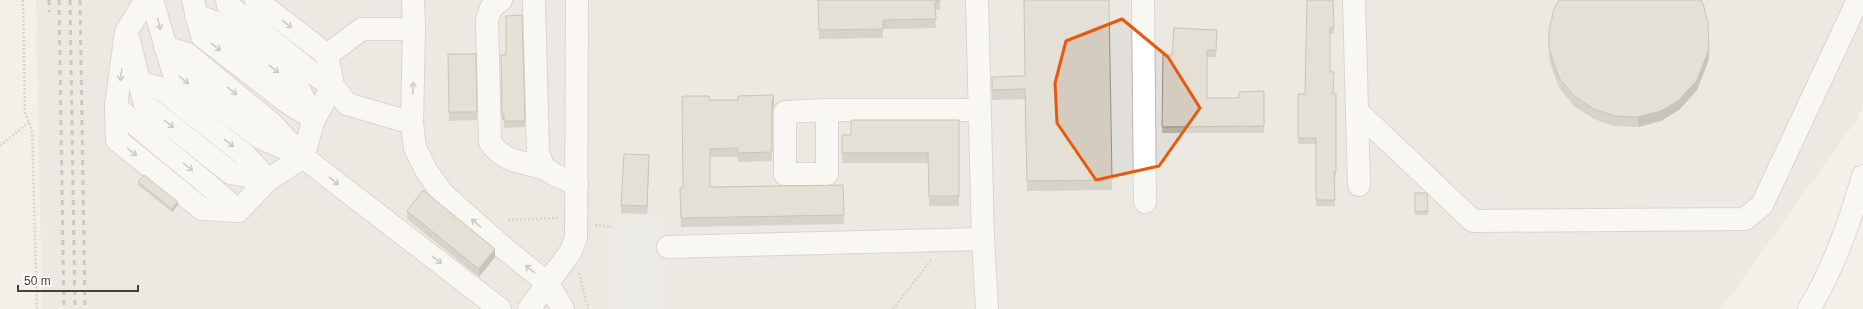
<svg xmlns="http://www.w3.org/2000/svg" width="1863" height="309" viewBox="0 0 1863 309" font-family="Helvetica,sans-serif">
  <rect width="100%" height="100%" fill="#f3f0e9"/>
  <!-- industrial -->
  <path fill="#e2dfda" d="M36 0H1863V106L1857 119 1721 309H42Z"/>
  <!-- parking -->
  <path fill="#e4e3e0" d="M666 220 665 309H612V221Z"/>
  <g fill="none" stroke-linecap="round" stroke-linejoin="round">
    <defs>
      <g id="minor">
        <path d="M146 0 126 32 116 106 117 140 202 209 238 211 268 180 303 157 314 119 333 86 327 55 256 0"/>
        <path d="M152 0 173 71 259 137 295 153"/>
        <path d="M193 0 202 36 287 102 314 119"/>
        <path d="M227 0 228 5 312 73 333 86 347 104 412 123"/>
        <path d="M413 0 414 29 412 123 415 148 426 170 442 193 505 249 547 283 563 309"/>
        <path d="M501 0 491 8 487 20 490 142C503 162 522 162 544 168"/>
        <path d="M534 0 538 153 544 168 555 175 577 184"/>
        <path d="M977 0 983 239 987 309"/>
        <path d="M1143 0 1145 202"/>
        <path d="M1354 0 1359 185"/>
        <path d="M196 15 214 22 298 88 314 119"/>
        <path d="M129 41 145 105 231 173 268 180"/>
        <path d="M165 47 187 54 271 123 303 157 500 309"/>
        <path d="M327 55 362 29H414"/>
        <path d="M140 83 160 88 245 155 268 180"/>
        <path d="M116 106C154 144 199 174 238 211"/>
        <path d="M827 110V174H785V112L827 110H979"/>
        <path d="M1357 111 1473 221 1745 219 1762 205 1858 0"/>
        <path d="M668 247 983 239"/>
        <path d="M529 309 571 251 576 238 577 0"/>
        <path d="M1809 309C1834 268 1850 222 1863 176"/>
      </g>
    </defs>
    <!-- minor casing -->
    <use href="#minor" stroke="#bdb7ac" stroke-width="24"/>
    <!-- path -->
    <g stroke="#beb39e" stroke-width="2.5" stroke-dasharray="2 2" stroke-linecap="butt">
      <path d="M23 0 25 113 32 130 37 309"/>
      <path d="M0 146 29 122"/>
      <path d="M508 220 559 218"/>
      <path d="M595 225 612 227"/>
      <path d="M579 273 588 309"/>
      <path d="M893 309 931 260"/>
    </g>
    <!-- minor -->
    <use href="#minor" stroke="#fff" stroke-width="22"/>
    <!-- rail -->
    <g stroke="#979797" stroke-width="3" stroke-dasharray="5 5" stroke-linecap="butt">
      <path d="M49 0V12"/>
      <path d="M59 0 64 309"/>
      <path d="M70 0 75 309"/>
      <path d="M80 0 85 309"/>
    </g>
  </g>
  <!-- wall -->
  <g fill="#b5afa4">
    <path d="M818 0 940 1V10H935L936 28 883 29V38L819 39Z"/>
    <path d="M1109 0 1112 190 1027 191 1025 99 992 100V87L1025 76Z"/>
    <path d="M1333 0 1334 34H1330V72L1333 94H1336V177H1334L1335 206H1316V144H1298V94H1305Z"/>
    <path d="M522 15 525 127 504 128V120H502L501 55H506Z"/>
    <path d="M1549 30 1709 59 1697 90 1679 110 1661 121 1638 127 1614 126 1594 119 1574 106 1560 89 1555 77 1549 58Z"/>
    <path d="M1217 37 1216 57H1207V98H1239L1264 91V133H1162L1163 55H1172Z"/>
    <path d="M448 54H476L477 120 449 121Z"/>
    <path d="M709 100 774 104 772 112V161L738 162V157H710V187L843 185 844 224 681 227 680 188H683Z"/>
    <path d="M959 120V206H929L928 163H842V135H851Z"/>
    <path d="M649 164 647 214 621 213V205Z"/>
    <path d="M138 182 178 205 172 212 138 185Z"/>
    <path d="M1415 193H1427L1428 215H1415Z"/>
    <path d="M407 211 495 257 479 277 407 219Z"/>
  </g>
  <!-- shaded-wall -->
  <g fill="#948f86">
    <path d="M1709 49V59L1697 90 1679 110 1661 121 1638 127V117Z"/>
    <path d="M774 95V104L772 112V103Z"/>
    <path d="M649 155V164L647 214V206Z"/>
    <path d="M178 202V205L172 212V209Z"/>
    <path d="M495 249V257L479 277V269Z"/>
  </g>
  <!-- building -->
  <g fill="#d3ccbf" stroke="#948f86">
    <path d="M818 0H940V1L935 2 936 19 883 20V29L819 30Z"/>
    <path d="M1024 0H1109L1112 180 1027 181 1025 89 992 90V77L1025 76Z"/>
    <path d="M1307 0H1333L1334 28H1330V72H1334L1333 94H1336V171H1334L1335 200H1316V138H1298V94H1305Z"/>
    <path d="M1559 0H1701L1704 7 1708 23 1709 49 1697 80 1679 100 1661 111 1638 117 1614 116 1594 109 1574 96 1560 79 1555 67 1549 48V30L1554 9Z"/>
    <path d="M522 15 525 121H504V114H502L501 55H506V16Z"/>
    <path d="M1174 28 1217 30 1216 50H1207V98H1239V92L1264 91V126L1162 127 1163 55H1172Z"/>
    <path d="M448 54H476L477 112H449Z"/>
    <path d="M774 95 772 103V152L738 153V148L710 149V187L843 185 844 215 681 218 680 188H683L682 96H709V100H738V96Z"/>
    <path d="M851 120H959V196H929L928 153H842V135H851Z"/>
    <path d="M624 154 649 155 647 206 621 205Z"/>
    <path d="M144 175 178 202 172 209 138 182Z"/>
    <path d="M423 190 495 249 479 269 407 211Z"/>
    <path d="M1415 193H1427L1428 211 1415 212Z"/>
  </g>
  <!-- one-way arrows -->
  <defs><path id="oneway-shaft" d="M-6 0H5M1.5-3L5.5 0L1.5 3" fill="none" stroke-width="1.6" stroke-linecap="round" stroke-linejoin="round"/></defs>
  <g stroke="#a2a09c">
    <use href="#oneway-shaft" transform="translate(159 24) rotate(75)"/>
    <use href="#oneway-shaft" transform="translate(287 24) rotate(38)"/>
    <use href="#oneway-shaft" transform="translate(216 47) rotate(38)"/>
    <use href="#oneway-shaft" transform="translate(274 69) rotate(38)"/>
    <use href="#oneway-shaft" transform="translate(121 75) rotate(98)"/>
    <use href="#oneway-shaft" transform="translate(184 80) rotate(38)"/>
    <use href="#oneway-shaft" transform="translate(413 88) rotate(-89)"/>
    <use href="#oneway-shaft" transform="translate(232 91) rotate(39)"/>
    <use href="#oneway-shaft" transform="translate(169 124) rotate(38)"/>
    <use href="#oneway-shaft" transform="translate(229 143) rotate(38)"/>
    <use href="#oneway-shaft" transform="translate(132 152) rotate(39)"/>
    <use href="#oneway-shaft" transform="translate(188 167) rotate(39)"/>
    <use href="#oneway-shaft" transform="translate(334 181) rotate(38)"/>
    <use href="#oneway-shaft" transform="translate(476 223) rotate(-139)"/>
    <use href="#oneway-shaft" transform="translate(437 260) rotate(37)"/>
    <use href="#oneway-shaft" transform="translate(530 269) rotate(-141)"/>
  </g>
  <!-- marked area -->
  <path d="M0 0H1863V309H0ZM1122 19 1168 57 1200 108 1159 166 1096 180 1057 123 1055 83 1066 41Z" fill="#f3f0e9" fill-opacity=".55" fill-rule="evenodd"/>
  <path fill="none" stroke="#e8590c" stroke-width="3" stroke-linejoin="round" d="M1122 19 1168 57 1200 108 1159 166 1096 180 1057 123 1055 83 1066 41Z"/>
  <!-- scale -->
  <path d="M18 285v6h120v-6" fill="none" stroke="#464038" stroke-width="2"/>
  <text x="24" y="285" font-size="12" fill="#464038" stroke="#ffffff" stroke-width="3" paint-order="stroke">50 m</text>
</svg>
